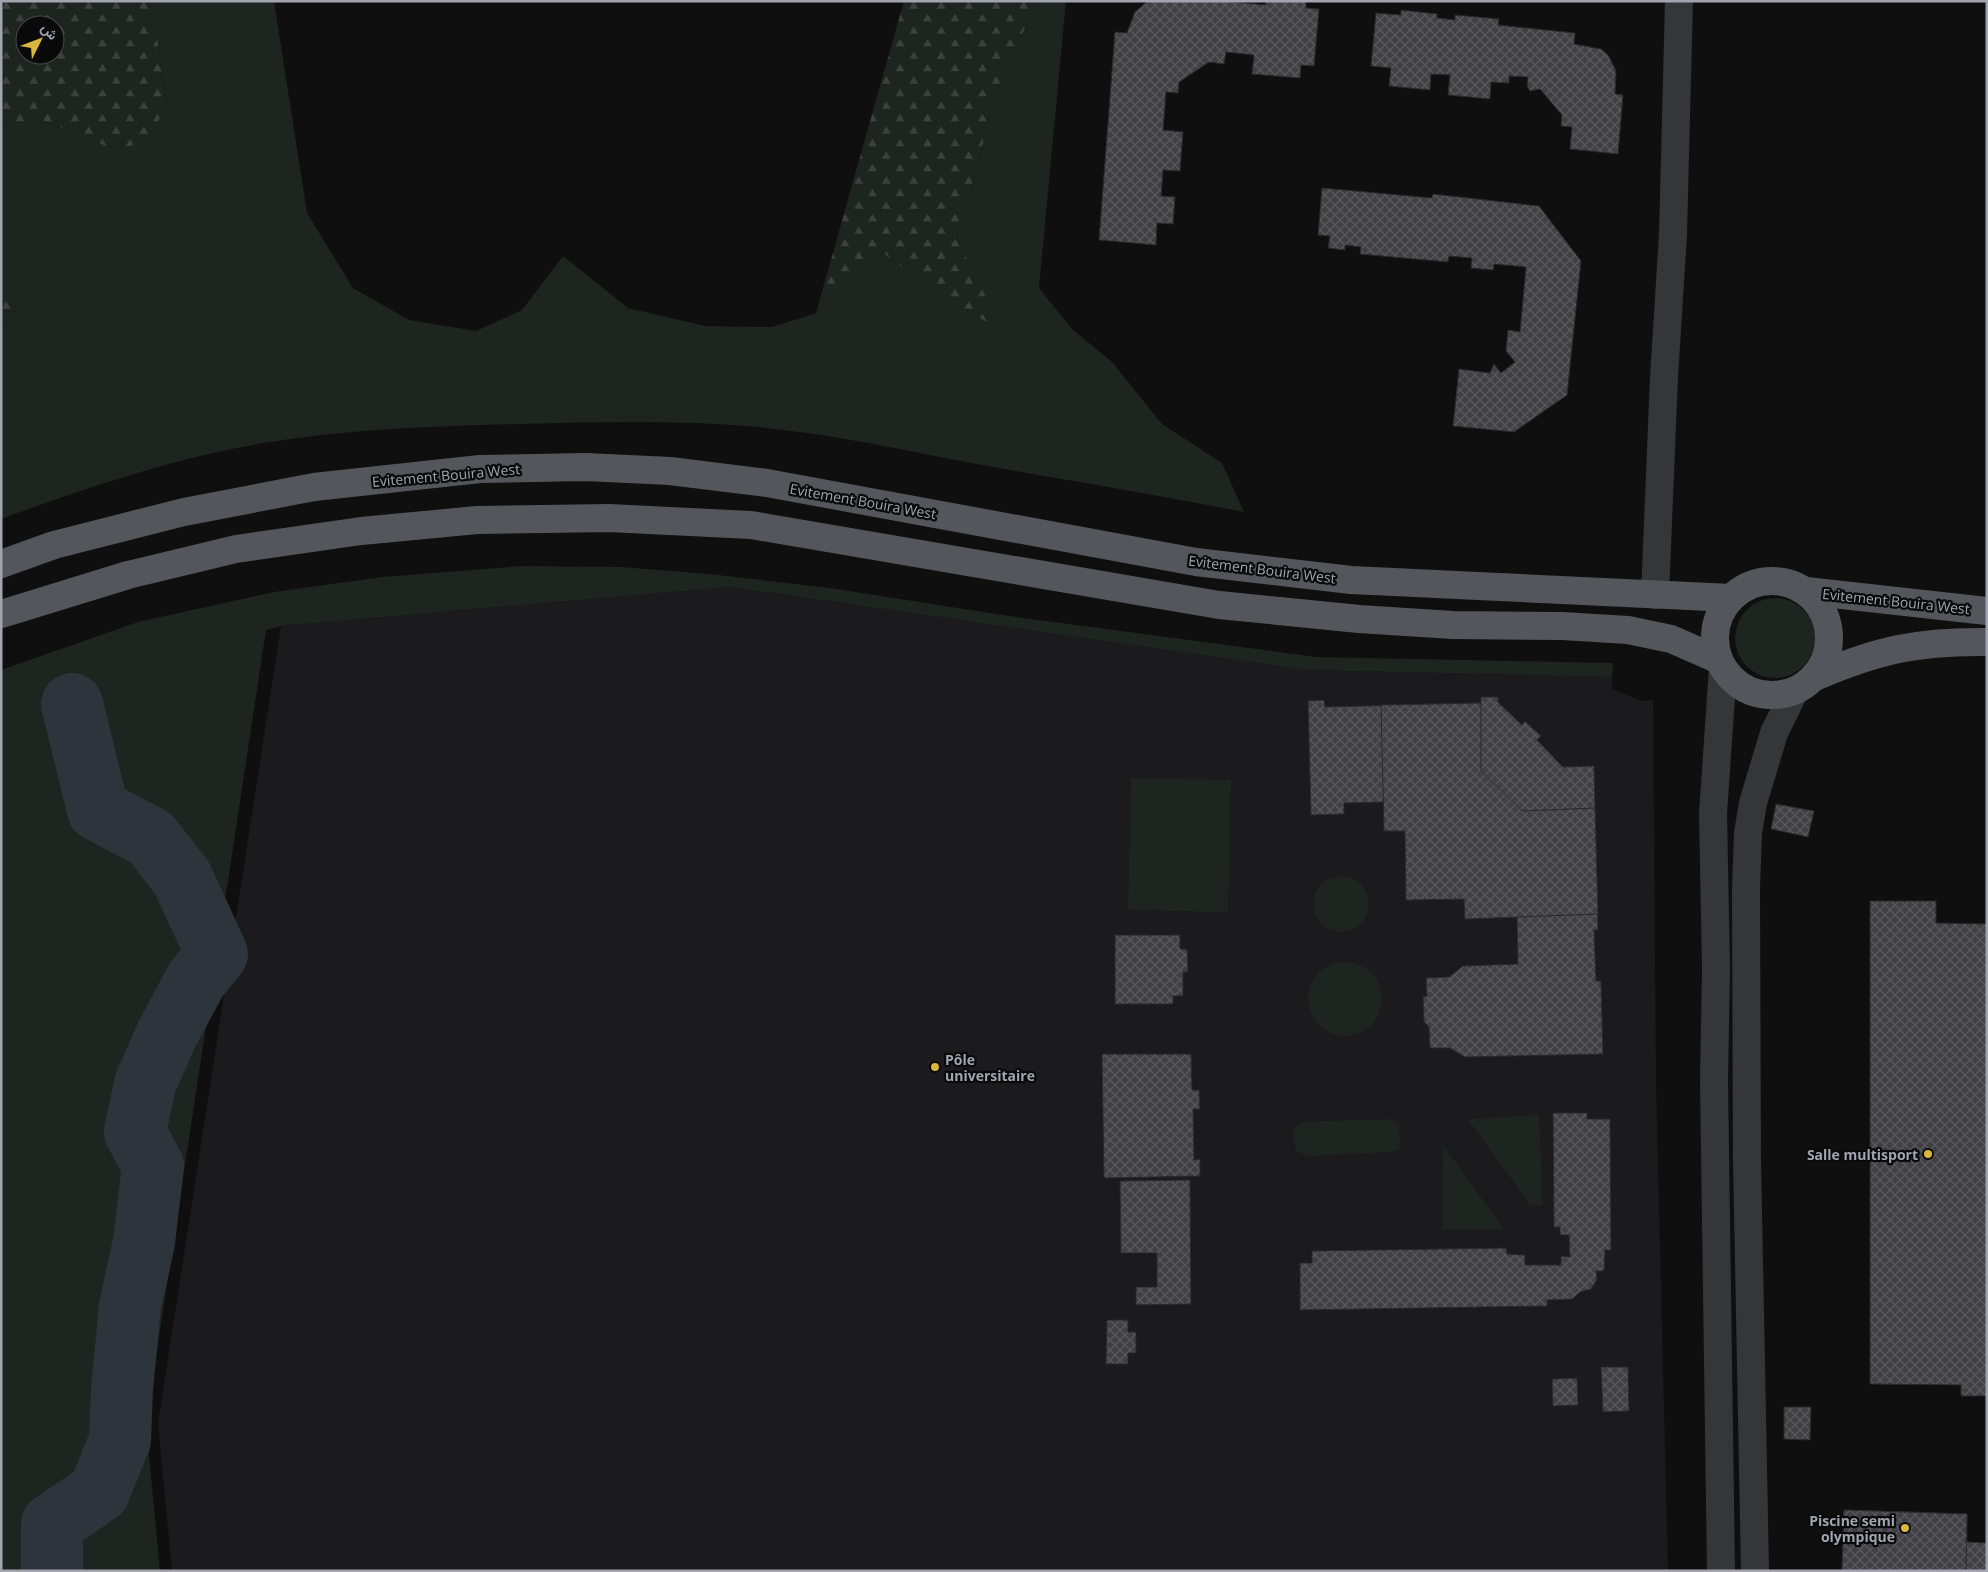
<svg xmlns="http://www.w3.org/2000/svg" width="1988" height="1572" viewBox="0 0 1988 1572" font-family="'Open Sans',Vazirmatn,sans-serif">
  <defs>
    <pattern id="forest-firs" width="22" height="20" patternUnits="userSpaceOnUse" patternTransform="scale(1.25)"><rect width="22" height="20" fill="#1e241f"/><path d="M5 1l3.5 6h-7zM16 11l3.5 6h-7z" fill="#3c413d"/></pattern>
    <pattern id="building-cross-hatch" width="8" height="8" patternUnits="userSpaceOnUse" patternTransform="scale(1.25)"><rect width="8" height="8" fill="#414145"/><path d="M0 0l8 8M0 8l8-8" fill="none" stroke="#59595d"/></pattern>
  </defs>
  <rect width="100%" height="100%" fill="#0f0f10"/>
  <!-- built -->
  <path fill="#1b1b1d" d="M730 587 1307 670 1612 677V689L1641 701 1653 700 1656 1082 1668 1571H172L158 1423 281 626Z"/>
  <!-- green -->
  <g fill="#1e241f">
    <path d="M147 1H274L307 213 353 288 409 320 476 331 522 310 563 256 628 308 705 326 772 327 816 313 881 251 935 294 1001 329 956 236 973 183 995 96 1037 1H1066L1039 288 1072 329 1112 362 1162 424 1222 463 1244 512C1157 495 1070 481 982 465 907 451 833 434 757 427 679 420 601 422 522 424 436 426 348 429 263 443 174 458 86 488 1 519V324L19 317 1 290V126L37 119 116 150 167 106 157 37Z"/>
    <path d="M521 566 621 567 709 574 830 588 1009 616 1316 657 1613 663 1612 677 1307 670 730 587 281 626 266 630 146 1423 160 1571H1V670L138 622 274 592 383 577Z"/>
    <circle cx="1775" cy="638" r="40"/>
    <path d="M1131 778 1231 780 1228 912 1128 910Z"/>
    <circle cx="1341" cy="904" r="28"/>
    <circle cx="1345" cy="999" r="37"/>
    <path d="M1539 1115 1543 1205H1530L1468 1119Z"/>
    <path d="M1390 1119 1399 1124 1400 1148 1392 1152 1308 1156 1296 1151 1292 1131 1302 1122Z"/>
    <path d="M1443 1145 1504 1229 1442 1230Z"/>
  </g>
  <!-- forest -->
  <g fill="url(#forest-firs)" fill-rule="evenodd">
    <path d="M1 1H147L157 37 167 106 146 141 116 150 37 119 1 126ZM25 25H55V55H25Z"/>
    <path d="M904 1H1037L995 96 973 183 956 236 1002 330 935 294 881 251 816 313Z"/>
    <path d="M1 290 19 317 1 324Z"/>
  </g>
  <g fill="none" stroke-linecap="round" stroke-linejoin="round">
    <!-- river -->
    <path stroke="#2e343b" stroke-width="62" d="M52 1571V1524L99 1492 120 1440 122 1389 130 1306 144 1242 153 1166 135 1132 145 1084 167 1034 196 980 217 954 182 878 151 838 98 810 72 704"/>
  </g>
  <!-- building -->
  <g fill="url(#building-cross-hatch)" stroke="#29292c">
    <path d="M1148 1H1224L1266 5V1H1306V8L1319 9 1314 66 1301 65 1300 78 1252 74 1254 55 1226 52 1224 64 1209 62 1179 82 1178 93 1166 92 1163 130 1183 132 1180 171 1163 170 1161 196 1175 197 1173 224 1157 223 1156 245 1099 240 1115 32 1127 33 1135 12Z"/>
    <path d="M1401 10 1437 14V18L1455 20V15L1499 19 1498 25 1575 33 1574 44 1601 49 1608 55 1616 71 1615 94 1623 95 1618 154 1570 149 1572 127 1561 126 1562 115 1540 89 1530 91 1527 86 1528 77 1509 76V83L1491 82 1490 99 1448 95 1450 75 1431 74 1430 90 1389 86 1391 68 1371 66 1376 13 1401 15Z"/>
    <path d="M1322 188 1432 198 1433 194 1539 206 1581 261 1567 395 1514 432 1453 426 1459 369 1490 373 1494 364 1501 373 1515 362 1506 351 1508 330 1520 332 1526 267 1494 264 1493 270 1471 268 1472 258 1449 256 1448 262 1360 254 1361 247 1345 245V250L1328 248 1330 236 1318 235Z"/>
    <path d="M1481 697H1498V702L1522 725 1525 721 1541 736 1537 740 1563 767 1594 766 1598 930H1594L1596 981H1601L1603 1054 1465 1057 1450 1048H1430L1429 1027 1424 1022 1423 997 1427 996 1426 978 1449 977 1463 966 1518 964 1517 917 1465 919 1464 899 1406 900 1405 831H1384V802L1344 803V814L1311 815 1308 701 1324 700 1325 707 1481 703Z"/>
    <path d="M1481 703V771L1522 811 1595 808 1598 914 1465 919 1464 899 1406 900 1405 831H1384L1381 705Z"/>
    <path d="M1776 804 1814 811 1808 837 1771 829Z"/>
    <path d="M1870 901H1936V923L1987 924V1396H1961V1385L1870 1384Z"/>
    <path d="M1115 935H1180V949H1187L1188 972H1183V996H1173V1004H1115Z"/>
    <path d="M1102 1054H1191L1192 1090H1199L1200 1109H1193L1194 1160 1200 1159V1176L1104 1178Z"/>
    <path d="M1553 1113H1587V1119H1610L1611 1250H1605L1604 1271H1596L1597 1280 1591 1289 1580 1292 1572 1299 1547 1300V1306L1300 1310V1263H1312V1251L1506 1248 1507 1254 1525 1255V1265H1561V1256L1570 1257 1569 1235H1560V1227H1554Z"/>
    <path d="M1190 1180 1191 1304 1136 1305V1287H1157V1253H1121L1120 1181Z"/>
    <path d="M1107 1320H1128V1332H1136V1353H1128V1364H1106Z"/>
    <path d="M1601 1367H1628L1629 1411 1603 1412Z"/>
    <path d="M1577 1378 1578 1405 1553 1406 1552 1379Z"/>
    <path d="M1784 1407H1811L1810 1440 1784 1439Z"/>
    <path d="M1844 1510 1967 1514V1542L1987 1543V1571H1842Z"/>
    <path d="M1844 1510 1967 1514 1966 1571H1842Z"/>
  </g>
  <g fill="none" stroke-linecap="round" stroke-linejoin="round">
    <!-- minor -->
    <g stroke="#353639" stroke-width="28">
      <path d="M1655 595 1664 377 1673 234 1679 1"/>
      <path d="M1721 1571 1714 1081 1716 969 1713 814 1723 668"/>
      <path d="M1755 1571 1747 1159 1746 888 1748 833 1753 803 1774 733 1794 692"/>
    </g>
    <!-- trunk -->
    <g stroke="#55565c" stroke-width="28">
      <path d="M1 564 54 545 184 512 314 487 480 469 586 467 670 471 767 483 1196 562 1351 580 1731 598"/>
      <circle cx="1772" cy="638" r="57"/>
      <path d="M1806 591 1987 611"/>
      <path d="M1 614 128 575 236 549 361 531 477 520 609 518 751 525 1219 605 1359 619 1453 625 1562 626 1628 630 1671 639 1719 660"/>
      <path d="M1815 677C1877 650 1919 641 1987 642"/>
    </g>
  </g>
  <!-- markers -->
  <g fill="#d9b73e" stroke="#0a0a0b" stroke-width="2">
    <circle cx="935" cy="1067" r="5"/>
    <circle cx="1928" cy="1154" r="5"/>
    <circle cx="1905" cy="1528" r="5"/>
  </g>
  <g text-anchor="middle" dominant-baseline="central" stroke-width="4.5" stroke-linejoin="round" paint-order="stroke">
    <!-- street labels -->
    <g font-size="14" fill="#a2a4af" stroke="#0a0a0b">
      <text transform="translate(446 475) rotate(-5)">Evitement Bouira West</text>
      <text transform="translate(863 501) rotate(10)">Evitement Bouira West</text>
      <text transform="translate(1262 569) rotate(7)">Evitement Bouira West</text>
      <text transform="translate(1896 601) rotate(6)">Evitement Bouira West</text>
    </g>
    <!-- poi labels -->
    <g font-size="14" font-weight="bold" fill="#a2a4af" stroke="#0a0a0b" text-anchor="end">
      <text x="945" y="1059" text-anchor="start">Pôle<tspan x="945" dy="16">universitaire</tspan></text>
      <text x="1918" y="1154">Salle multisport</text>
      <text x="1895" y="1520">Piscine semi<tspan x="1895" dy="16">olympique</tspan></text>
    </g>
  </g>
  <!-- border -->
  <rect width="1988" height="1572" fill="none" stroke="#a2a4af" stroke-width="5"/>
  <!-- north arrow -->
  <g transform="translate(40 40) rotate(48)"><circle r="24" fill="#0a0a0b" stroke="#47484d"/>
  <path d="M0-4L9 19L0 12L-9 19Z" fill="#d9b73e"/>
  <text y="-8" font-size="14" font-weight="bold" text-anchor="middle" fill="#a2a4af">ش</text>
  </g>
</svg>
